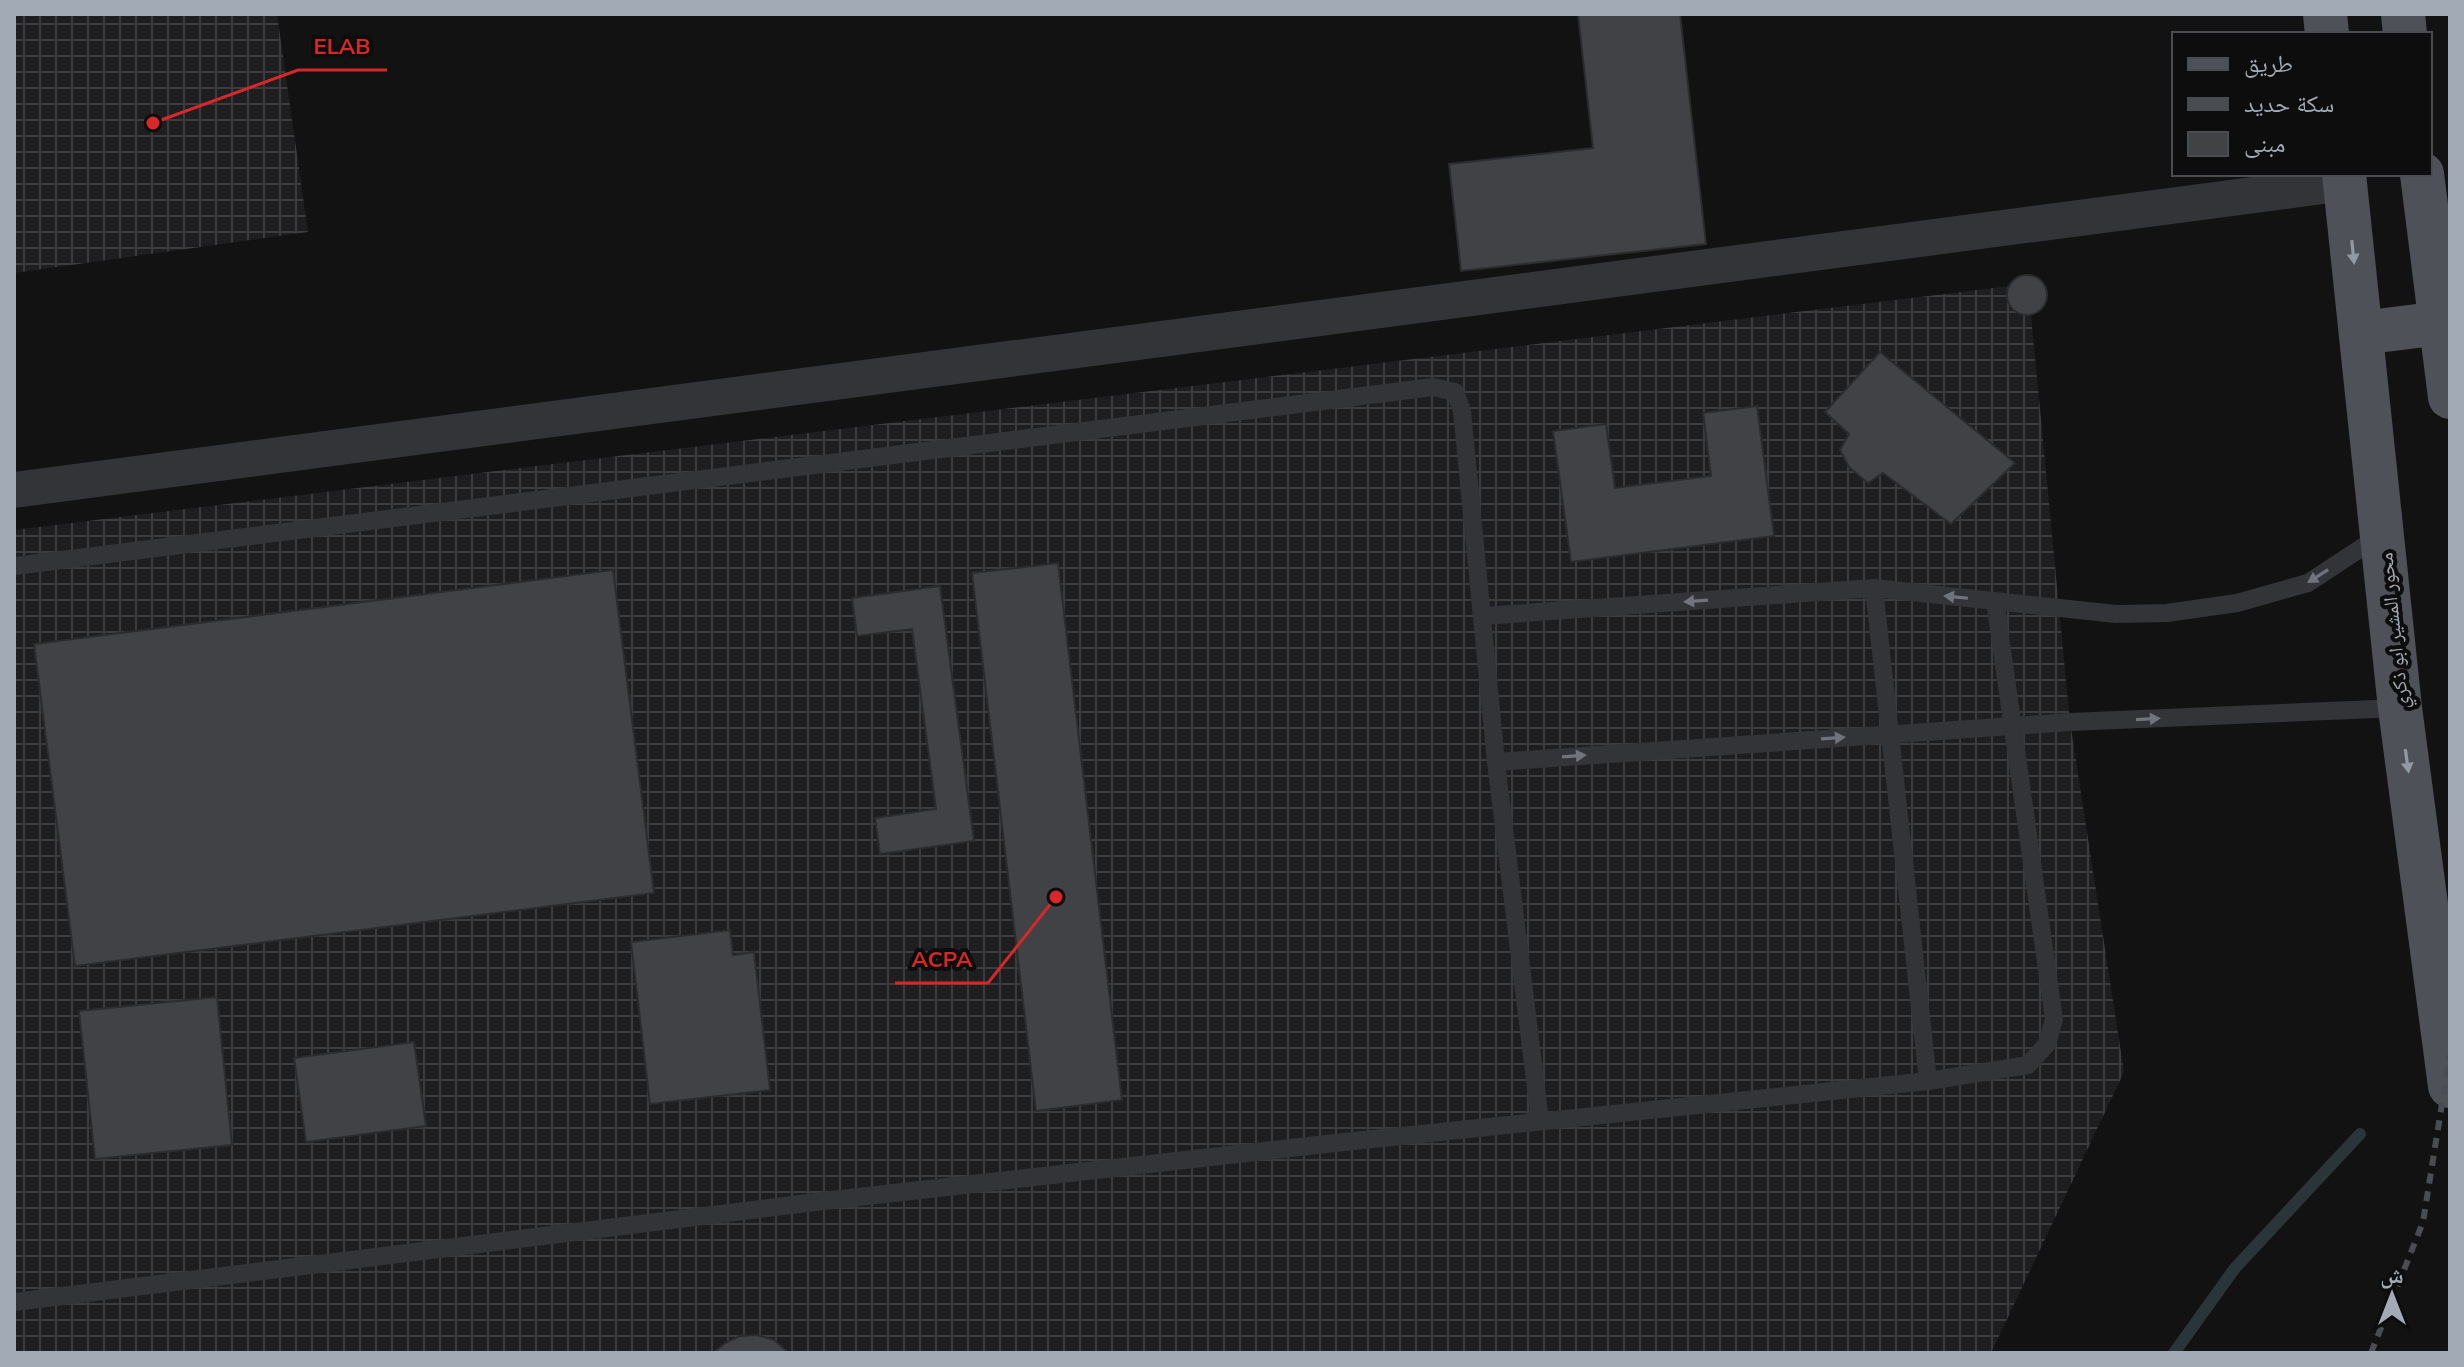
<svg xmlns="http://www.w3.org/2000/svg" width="2464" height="1367" viewBox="0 0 2464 1367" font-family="Mulish,'Noto Naskh Arabic',sans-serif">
  <defs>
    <pattern id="industrial-grid" width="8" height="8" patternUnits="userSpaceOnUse" patternTransform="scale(2)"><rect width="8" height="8" fill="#1e1e20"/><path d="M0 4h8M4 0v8" fill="none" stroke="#3c3c3e"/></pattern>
  </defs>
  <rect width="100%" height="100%" fill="#121213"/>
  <!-- industrial -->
  <g fill="url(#industrial-grid)">
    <path d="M14 14H277L308 232 14 273Z"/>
    <path d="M2010 286V304L2018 313 2031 315 2070 722 2124 1072 1991 1353H14V530Z"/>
  </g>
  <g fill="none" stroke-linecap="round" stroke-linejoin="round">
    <!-- stream -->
    <path stroke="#293539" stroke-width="12" d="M2174 1353 2235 1268 2360 1134"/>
  </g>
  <!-- building -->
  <g fill="#404246" stroke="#2b2c2f" stroke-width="2">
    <path d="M1578 14H1680L1706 244 1461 271 1449 164 1593 148Z"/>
    <circle cx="2027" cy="295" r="20"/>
    <path d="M1880 352 2015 463 1951 524 1883 473 1868 483 1849 467 1840 450 1849 434 1825 412Z"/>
    <path d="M1757 406 1774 536 1571 562 1553 431 1606 424 1615 488 1711 476 1703 413Z"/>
    <path d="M1058 563 1122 1100 1036 1111 972 573Z"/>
    <path d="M613 570 654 893 75 966 34 644Z"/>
    <path d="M940 586 974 841 880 854 875 818 936 809 912 629 857 636 852 598Z"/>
    <path d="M730 930 733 955 754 952 770 1090 650 1104 631 942Z"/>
    <path d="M217 997 232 1145 95 1159 79 1011Z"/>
    <path d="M414 1042 426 1126 306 1142 294 1058Z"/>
    <path d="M757 1335 774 1340 789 1353H713L725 1343 740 1336Z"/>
  </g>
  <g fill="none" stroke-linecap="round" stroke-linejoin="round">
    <!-- service -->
    <g stroke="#323438" stroke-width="18">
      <path d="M14 566 1433 387 1455 392 1462 411 1496 762 1540 1121"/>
      <path d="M1874 588 1928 1081"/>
      <path d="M1483 616 1874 588 2116 614 2167 613 2237 603 2308 583 2381 535"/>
      <path d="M1496 762 2070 722 2400 708"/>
      <path d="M14 1302 832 1200 1335 1143 1928 1081 2028 1065 2047 1044 2054 1019 1995 601"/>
    </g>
    <!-- minor -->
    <path stroke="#323438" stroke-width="36" d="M14 490 2345 183"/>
    <!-- primary -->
    <g stroke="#4e5258" stroke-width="44">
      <path d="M2325 14 2327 34"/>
      <path d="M2403 14 2405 34"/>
      <path d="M2344 174 2400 708 2450 1086"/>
      <path d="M2422 174 2450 397"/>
      <path d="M2361 333 2441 323"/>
    </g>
    <!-- rail -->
    <path stroke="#494d52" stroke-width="6" stroke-dasharray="10 8" stroke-linecap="butt" d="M2371 1353 2423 1222 2450 1054"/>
  </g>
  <!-- one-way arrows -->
  <defs><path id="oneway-solid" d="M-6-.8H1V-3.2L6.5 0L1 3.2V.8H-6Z" transform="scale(2)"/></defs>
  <g fill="#9199a2">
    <use href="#oneway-solid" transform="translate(2353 252) rotate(84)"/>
    <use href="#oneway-solid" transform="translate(2407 761) rotate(82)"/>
  </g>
  <g fill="#70757d">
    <use href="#oneway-solid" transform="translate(2318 576) rotate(148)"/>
    <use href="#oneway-solid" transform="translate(1956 597) rotate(-174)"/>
    <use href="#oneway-solid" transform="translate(1696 601) rotate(176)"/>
    <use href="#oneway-solid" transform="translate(2148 719) rotate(-3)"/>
    <use href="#oneway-solid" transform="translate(1833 738) rotate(-4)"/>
    <use href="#oneway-solid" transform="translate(1574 756) rotate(-4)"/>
  </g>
  <g text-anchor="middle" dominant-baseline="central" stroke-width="8" stroke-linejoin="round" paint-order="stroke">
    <!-- street labels -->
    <g font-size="20" fill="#a2abb5" stroke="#0d0d0e">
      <text transform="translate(2393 631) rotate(-96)">محور المشير ابو ذكري</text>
    </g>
  </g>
  <!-- callouts -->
  <path fill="none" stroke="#d62828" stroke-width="3" d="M153 123L298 70H387M1056 897L988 983H895"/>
  <g fill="#d62828" stroke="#0d0d0e" stroke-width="3">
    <circle cx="153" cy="123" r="8"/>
    <circle cx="1056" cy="897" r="8"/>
  </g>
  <g font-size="22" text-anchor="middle" font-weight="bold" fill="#d62828" stroke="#0d0d0e" stroke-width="8" stroke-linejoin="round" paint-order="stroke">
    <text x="342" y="54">ELAB</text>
    <text x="942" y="967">ACPA</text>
  </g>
  <!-- border -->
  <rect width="2464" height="1367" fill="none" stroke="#a2abb5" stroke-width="32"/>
  <!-- legend -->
  <rect x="2172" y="32" width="260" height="144" fill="#0d0d0e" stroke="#494c51" stroke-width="2"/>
  <rect x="2188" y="58" width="40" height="12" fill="#4e5258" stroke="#494c51" stroke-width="2"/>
  <text x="2244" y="72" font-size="24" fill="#a2abb5">طريق</text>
  <rect x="2188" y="98" width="40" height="12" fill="#494d52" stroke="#494c51" stroke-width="2"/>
  <text x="2244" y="112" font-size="24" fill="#a2abb5">سكة حديد</text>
  <rect x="2188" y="132" width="40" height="24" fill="#404246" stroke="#494c51" stroke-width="2"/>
  <text x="2244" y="152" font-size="24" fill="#a2abb5">مبنى</text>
  <!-- north arrow -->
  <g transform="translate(2392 1295)" stroke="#0d0d0e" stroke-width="6" paint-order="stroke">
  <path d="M0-6L14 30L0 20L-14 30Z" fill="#a2abb5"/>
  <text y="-12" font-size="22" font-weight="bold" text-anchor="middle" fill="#a2abb5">ش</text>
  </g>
</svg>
